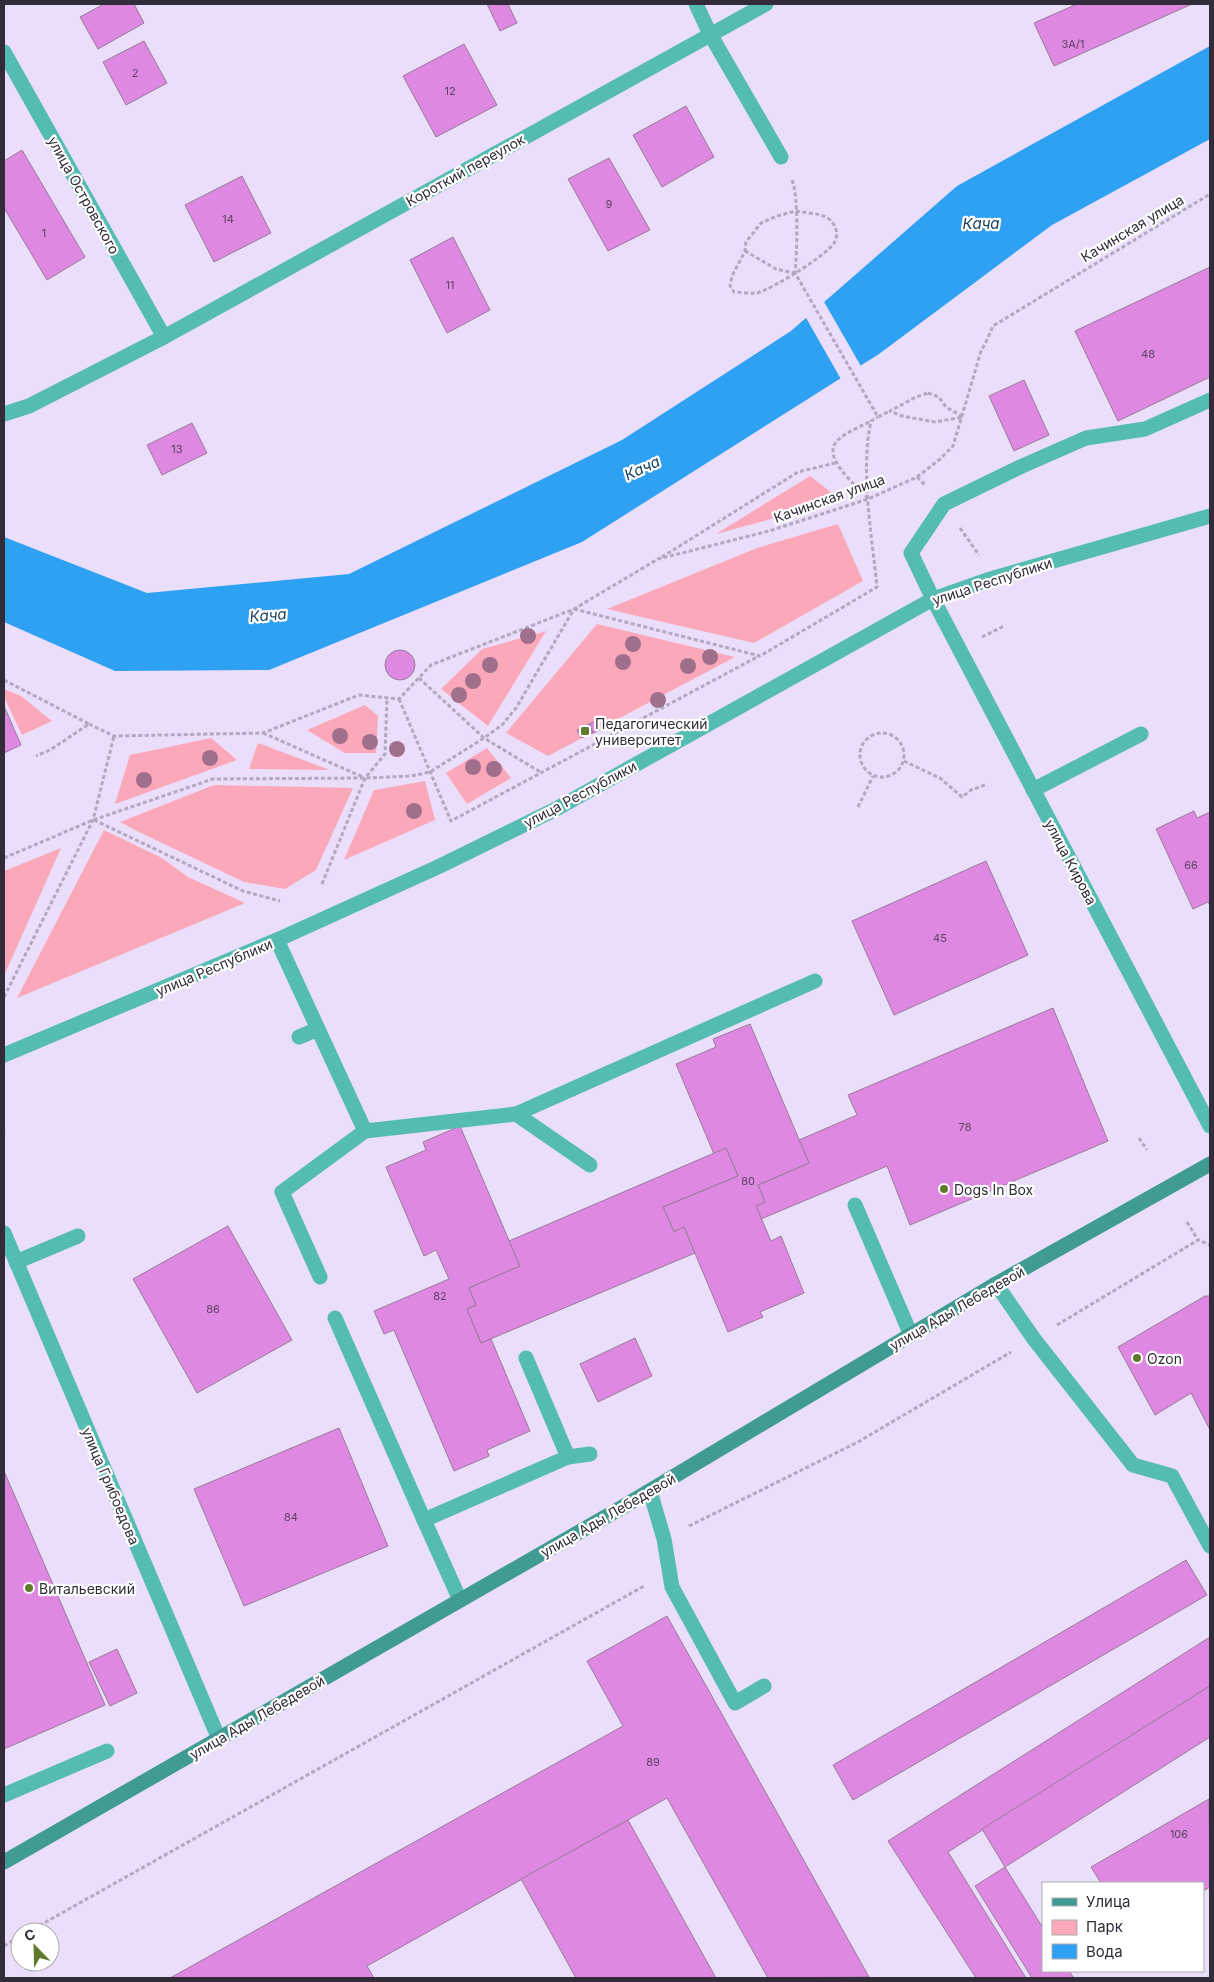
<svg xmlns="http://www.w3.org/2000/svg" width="1214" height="1982" viewBox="0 0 1214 1982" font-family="Inter,sans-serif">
  <rect width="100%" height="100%" fill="#ebdefb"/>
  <!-- green -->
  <g fill="#fba8ba">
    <path d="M810 476 841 500 716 534Z"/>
    <path d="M838 524 863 581 754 643 607 609 757 548Z"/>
    <path d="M597 624 735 657 548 756 506 733Z"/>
    <path d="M546 631 488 726 441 689 482 649Z"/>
    <path d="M4 689 21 696 52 721 22 735 4 697Z"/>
    <path d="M365 705 378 716 376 753H345L307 730Z"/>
    <path d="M211 738 237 760 115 804 130 755Z"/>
    <path d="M258 743 330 770 249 769Z"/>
    <path d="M487 748 511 778 467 804 446 773Z"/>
    <path d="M425 781 435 820 344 860 374 790Z"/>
    <path d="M214 785 353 788 316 870 285 889 244 882 139 832 120 822Z"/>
    <path d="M104 830 162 858 188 877 245 903 17 998Z"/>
    <path d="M61 848 4 976V871Z"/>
  </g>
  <!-- water -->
  <path fill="#2fa1f3" d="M1210 46V139L1052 225 879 354 582 542 269 670 115 671 4 622V537L147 593 349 574 622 440 791 331 957 186Z"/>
  <!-- pier -->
  <path fill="#ebdefb" d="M823 300 862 368 842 381 805 316Z"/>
  <!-- building -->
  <g fill="#de88e2" stroke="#977c98">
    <path d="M104 4H134L144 23 98 49 80 17Z"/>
    <path d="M487 4H508L517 23 500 31Z"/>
    <path d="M1077 4H1192L1054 66 1034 23Z"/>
    <path d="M144 41 167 83 126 105 103 62Z"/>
    <path d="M464 44 497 105 436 137 403 76Z"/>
    <path d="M686 106 714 157 662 187 633 135Z"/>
    <path d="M22 150 85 257 47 280 4 208V161Z"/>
    <path d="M609 158 650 230 608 251 568 179Z"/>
    <path d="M242 176 271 233 214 262 185 205Z"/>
    <path d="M453 237 490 310 447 333 410 260Z"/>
    <path d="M1210 267V377L1118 421 1075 331Z"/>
    <path d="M1024 380 1049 435 1014 451 989 396Z"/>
    <path d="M192 423 207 453 162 475 147 445Z"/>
    <circle cx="400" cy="665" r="15"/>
    <path d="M4 706 21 745 4 753Z"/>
    <path d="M596 721 600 730 593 733 589 724Z"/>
    <path d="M589 724 593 733 581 738 577 730Z"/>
    <path d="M1194 811 1197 818 1210 812V906L1208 902 1193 909 1156 829Z"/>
    <path d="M986 861 1028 955 894 1015 852 921Z"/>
    <path d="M1053 1008 1108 1141 910 1225 887 1166 761 1219 756 1206 765 1202 758 1185 809 1163 799 1140 857 1115 848 1095Z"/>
    <path d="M750 1024 809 1163 758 1185 765 1202 756 1206 771 1241 781 1236 804 1293 760 1312 763 1317 728 1332 684 1227 674 1232 663 1207 738 1176 726 1148 714 1154 676 1064 716 1047 713 1039Z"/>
    <path d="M460 1126 520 1266 469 1288 476 1305 467 1309 481 1343 491 1339 530 1431 487 1450 489 1456 454 1471 394 1330 384 1334 374 1311 449 1279 436 1250 424 1256 386 1167 426 1150 423 1142Z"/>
    <path d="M726 1148 738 1176 663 1207 674 1232 684 1227 695 1253 481 1343 467 1309 476 1305 469 1288 520 1266 509 1241Z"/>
    <path d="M228 1226 292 1340 197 1393 133 1279Z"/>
    <path d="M1205 1296H1210V1430L1191 1393 1155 1415 1118 1347Z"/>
    <path d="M635 1338 652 1376 598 1402 580 1364Z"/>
    <path d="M339 1428 388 1546 244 1606 194 1489Z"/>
    <path d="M4 1471 105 1705 4 1749Z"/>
    <path d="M1186 1560 1207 1595 853 1800 833 1765Z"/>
    <path d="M667 1616 869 1977 768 1978 667 1798 367 1966 374 1978H170L623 1726 587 1661Z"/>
    <path d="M1210 1637V1686L948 1852 1026 1978H976L888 1841Z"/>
    <path d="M117 1649 137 1693 110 1706 89 1662Z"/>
    <path d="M1210 1686V1737L1005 1867 982 1829Z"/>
    <path d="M1209 1799 1210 1887 1203 1891V1883H1101L1091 1867Z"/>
    <path d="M628 1820 716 1978H576L521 1879Z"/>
    <path d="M1005 1867 1043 1928V1971H1069L1074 1978H1032L975 1886Z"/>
  </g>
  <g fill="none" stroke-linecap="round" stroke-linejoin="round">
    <!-- path -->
    <g stroke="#b2a8c0" stroke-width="3" stroke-dasharray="4 2.5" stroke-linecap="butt">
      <path d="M792 180C799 197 797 254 795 273L878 417 890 411"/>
      <path d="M796 211C805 213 818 213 826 217 835 222 840 234 834 243 826 256 772 289 757 293 750 294 741 292 734 292L730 286 732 276 745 251 746 242 761 223 777 216Z"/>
      <path d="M745 251 776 269 794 273"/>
      <path d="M928 393 939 397 946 407 963 417 935 422 902 416 890 411 916 397Z"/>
      <path d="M917 477 926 486"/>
      <path d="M868 498C857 486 821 458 837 441 846 432 860 427 871 421"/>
      <path d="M960 528 979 555"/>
      <path d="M662 557 798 472 835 463"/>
      <path d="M574 609 760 656 877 587C872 537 860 470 871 421L878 417"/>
      <path d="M982 637 1004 626"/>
      <path d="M419 678 484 738 542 773"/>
      <path d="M4 680 89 724 50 750 36 756"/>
      <path d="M399 699 451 821 759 656"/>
      <path d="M89 724 114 736 263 733 359 695 399 699 431 665 574 609 658 559 769 531 868 499 917 477 940 459 953 446 981 351 986 342 993 326 1210 194"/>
      <circle cx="882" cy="755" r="22"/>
      <path d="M263 733 363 777"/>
      <path d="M904 761 940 778 962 797 971 790 985 785"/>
      <path d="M858 807 873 776"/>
      <path d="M94 820 243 891 280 901"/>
      <path d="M4 858 93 820 213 779 365 778 411 776 430 772 484 738 502 725 516 708 574 609"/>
      <path d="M322 884 365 778 385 754 387 698"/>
      <path d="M4 997 93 820 114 736"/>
      <path d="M4 1131V1132"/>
      <path d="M1139 1138 1147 1150"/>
      <path d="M1187 1222 1198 1240"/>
      <path d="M1057 1325 1198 1240 1210 1245"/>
      <path d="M689 1526 858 1442 1011 1352"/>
      <path d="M28 1932 644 1586"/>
      <path d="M4 1946 20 1936"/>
    </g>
    <!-- service -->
    <g stroke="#55bcb1" stroke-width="15">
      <path d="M710 34 781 157"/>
      <path d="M4 414 29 406 164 337"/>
      <path d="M933 599 911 553 944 504 1020 467 1086 438 1145 429 1210 400"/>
      <path d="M1033 790 1141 734"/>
      <path d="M277 940 365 1131 516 1114 815 981"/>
      <path d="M299 1037 318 1029"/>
      <path d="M516 1114 590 1165"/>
      <path d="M855 1205 911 1335"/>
      <path d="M16 1262 78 1236"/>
      <path d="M320 1277 282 1192 365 1131"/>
      <path d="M996 1284 1034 1339 1133 1465 1172 1476 1210 1546"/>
      <path d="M335 1318 424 1520 460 1600"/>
      <path d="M568 1457 590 1454"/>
      <path d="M650 1491 664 1539 672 1587 735 1703 764 1686"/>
      <path d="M424 1520 568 1457 526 1358"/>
      <path d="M4 1795 107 1751"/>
    </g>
    <!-- minor -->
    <g stroke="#55bcb1" stroke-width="15">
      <path d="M696 4 710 34"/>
      <path d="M4 52 164 337 766 4"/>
      <path d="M4 1233 219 1739"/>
    </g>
    <!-- tertiary -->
    <g stroke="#55bcb1" stroke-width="15">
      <path d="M933 599 1210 1126"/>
      <path d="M4 1055 277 940 440 866 556 809 933 599 987 580 1210 516"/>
    </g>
    <!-- secondary -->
    <path stroke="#409c92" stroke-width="15" d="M4 1862 621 1508 996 1284 1210 1164"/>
  </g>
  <!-- trees -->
  <g fill="#a06f8b">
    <circle cx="528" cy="636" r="8"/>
    <circle cx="633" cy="644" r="8"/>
    <circle cx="710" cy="657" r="8"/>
    <circle cx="623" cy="662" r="8"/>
    <circle cx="490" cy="665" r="8"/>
    <circle cx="688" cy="666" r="8"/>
    <circle cx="473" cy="681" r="8"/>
    <circle cx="459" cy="695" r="8"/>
    <circle cx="658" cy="700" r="8"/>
    <circle cx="340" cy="736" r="8"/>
    <circle cx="370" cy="742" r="8"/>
    <circle cx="397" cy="749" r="8"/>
    <circle cx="210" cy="758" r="8"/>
    <circle cx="473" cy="767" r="8"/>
    <circle cx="494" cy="769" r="8"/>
    <circle cx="144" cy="780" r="8"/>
    <circle cx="414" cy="811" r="8"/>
  </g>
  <!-- markers -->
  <g fill="#607a2d" stroke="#fff" stroke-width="2">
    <rect x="580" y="726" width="10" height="10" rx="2.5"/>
    <circle cx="944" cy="1189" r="5"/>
    <circle cx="1137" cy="1358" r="5"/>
    <circle cx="29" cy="1588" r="5"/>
  </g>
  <g text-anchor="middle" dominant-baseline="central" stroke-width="4.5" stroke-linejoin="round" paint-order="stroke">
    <!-- number labels -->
    <g font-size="11" fill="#5d4364">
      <text x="1073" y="44">3А/1</text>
      <text x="135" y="73">2</text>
      <text x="450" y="91">12</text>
      <text x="609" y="204">9</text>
      <text x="228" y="219">14</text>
      <text x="44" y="233">1</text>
      <text x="450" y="285">11</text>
      <text x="1148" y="354">48</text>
      <text x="177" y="449">13</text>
      <text x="1191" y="865">66</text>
      <text x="940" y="938">45</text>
      <text x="965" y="1127">78</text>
      <text x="748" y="1181">80</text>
      <text x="440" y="1296">82</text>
      <text x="213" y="1309">86</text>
      <text x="291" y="1517">84</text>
      <text x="653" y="1762">89</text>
      <text x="1179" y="1834">106</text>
    </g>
    <!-- street labels -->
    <g font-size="14" fill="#322c3a" stroke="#fff">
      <text transform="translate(465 170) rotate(-29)">Короткий переулок</text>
      <text transform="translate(84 195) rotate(61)">улица Островского</text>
      <text transform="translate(1132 228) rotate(-31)">Качинская улица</text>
      <text transform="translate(829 498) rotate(-20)">Качинская улица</text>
      <text transform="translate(992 581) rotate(-18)">улица Республики</text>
      <text transform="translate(580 794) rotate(-28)">улица Республики</text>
      <text transform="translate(1071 862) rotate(62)">улица Кирова</text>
      <text transform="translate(214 967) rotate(-23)">улица Республики</text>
      <text transform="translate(957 1308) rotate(-30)">улица Ады Лебедевой</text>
      <text transform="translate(111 1486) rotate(67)">улица Грибоедова</text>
      <text transform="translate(608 1515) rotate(-30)">улица Ады Лебедевой</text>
      <text transform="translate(257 1717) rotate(-30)">улица Ады Лебедевой</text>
    </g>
    <!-- poi labels -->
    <g font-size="14" fill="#322c3a" stroke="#fff" text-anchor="start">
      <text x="595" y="723">Педагогический<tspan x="595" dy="16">университет</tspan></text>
      <text x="954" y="1189">Dogs In Box</text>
      <text x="1147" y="1358">Ozon</text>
      <text x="39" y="1588">Витальевский</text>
    </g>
    <!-- water labels -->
    <g font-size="15" font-style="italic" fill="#144061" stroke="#fff">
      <text x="981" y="223">Кача</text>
      <text transform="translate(642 468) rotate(-25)">Кача</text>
      <text transform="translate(268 615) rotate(-5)">Кача</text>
    </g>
  </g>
  <!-- border -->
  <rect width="1214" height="1982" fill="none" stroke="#322c3a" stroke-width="10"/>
  <!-- legend -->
  <rect x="1042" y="1882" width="162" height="90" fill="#ffffff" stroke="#adabb0"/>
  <rect x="1052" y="1898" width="25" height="8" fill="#409c92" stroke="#adabb0"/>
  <text x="1086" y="1907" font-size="15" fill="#322c3a">Улица</text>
  <rect x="1052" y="1920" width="25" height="15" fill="#fba8ba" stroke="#adabb0"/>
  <text x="1086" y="1932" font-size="15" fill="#322c3a">Парк</text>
  <rect x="1052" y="1944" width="25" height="15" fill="#2fa1f3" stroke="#adabb0"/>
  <text x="1086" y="1957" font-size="15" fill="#322c3a">Вода</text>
  <!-- north arrow -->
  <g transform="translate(35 1947) rotate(337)"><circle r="24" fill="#ffffff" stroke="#adabb0"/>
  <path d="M0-4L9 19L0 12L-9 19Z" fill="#607a2d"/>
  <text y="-8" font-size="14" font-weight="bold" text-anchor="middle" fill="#322c3a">С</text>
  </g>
</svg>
